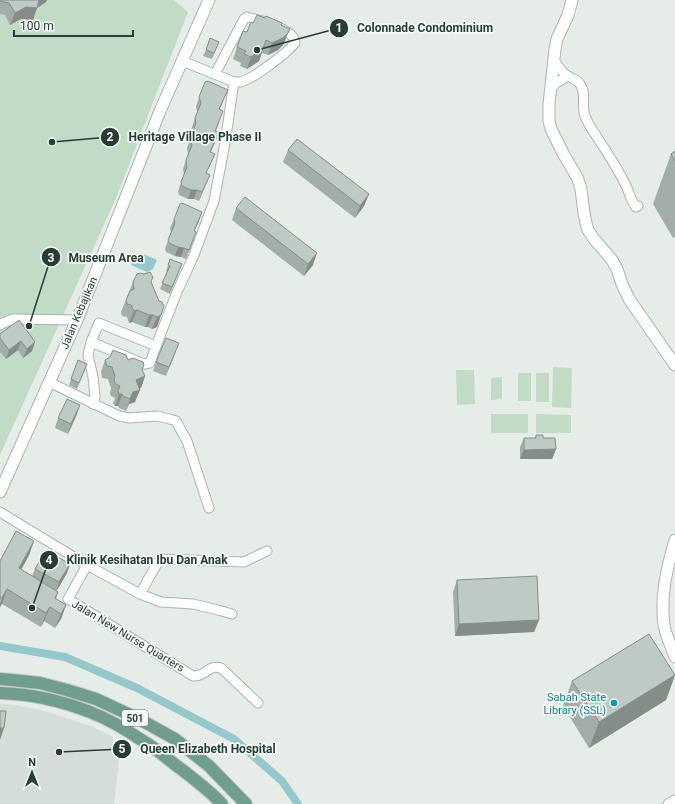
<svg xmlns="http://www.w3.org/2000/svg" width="675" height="804" viewBox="0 0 675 804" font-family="Roboto,sans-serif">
  <rect width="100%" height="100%" fill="#e6ede9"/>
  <!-- built -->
  <path fill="#d4ddd8" d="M0 704 16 705 45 711 91 726 112 736 115 744 119 760 114 804H0Z"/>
  <!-- green -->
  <g fill="#c1dbc6">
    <path d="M0 0H174L188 12 116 198 0 455Z"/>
    <path d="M553 367 572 368 571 408 552 407Z"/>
    <path d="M456 370H474L475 404 457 405Z"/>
    <rect x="518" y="373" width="13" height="28"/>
    <rect x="536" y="373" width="13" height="29"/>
    <path d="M502 377V399L491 400V378Z"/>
    <rect x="491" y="414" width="37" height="19"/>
    <path d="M536 414 571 415V433H536Z"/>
  </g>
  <!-- water -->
  <path fill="#95c8cb" d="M141 253 157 260 153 269 147 272 131 265 134 256Z"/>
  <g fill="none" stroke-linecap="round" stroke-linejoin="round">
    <!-- canal -->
    <path stroke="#95c8cb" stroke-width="8" d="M0 646 65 657 137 688 234 739 282 781 298 804"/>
    <defs>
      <g id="minor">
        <path d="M554 60C558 66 561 72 568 76 572 79 577 79 580 84 587 94 581 106 585 116 588 124 593 131 597 137 608 154 619 170 627 188 630 194 631 202 636 207L638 206"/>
        <path d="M182 61 234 82C236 82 238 82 240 82 252 80 287 53 295 43 295 34 285 31 278 27"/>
        <path d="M215 74 244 19 247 17 266 22"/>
        <path d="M551 89 556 83 568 76"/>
        <path d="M0 325 3 323 13 319 77 320"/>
        <path d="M91 342 144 364 150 363 156 346 99 323 91 342 88 355 93 377 95 397 93 404"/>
        <path d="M156 346 177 292 194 255 214 201 225 143 234 82"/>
        <path d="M49 382 119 416 129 418 157 416 170 419 176 421 187 441 209 508"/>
        <path d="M0 512 87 565 140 594 161 602 193 604 218 610 232 614"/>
        <path d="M87 565 68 599 193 676C206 677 208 664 221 668L258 703"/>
        <path d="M140 594 158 562 160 560 162 559 244 562 267 551"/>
        <path d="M668 804 675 800"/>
      </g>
      <g id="tertiary">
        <path d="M572 0 568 15 557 39 555 49 549 104V121L551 129 564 155 577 177 581 189 584 213 586 223 588 230 594 239 612 260 617 269 622 284 629 299 675 365"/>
        <path d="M0 492 77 320 160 111 209 0"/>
        <path d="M675 540C667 568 660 595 664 625 666 636 671 646 675 657"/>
      </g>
      <g id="primary">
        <path d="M0 679 12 680 40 683 67 690 96 699 139 719 175 739 209 766 246 804"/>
        <path d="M0 693C29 694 62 701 90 712 108 719 127 730 143 741 154 747 163 755 173 763 189 775 208 789 222 804"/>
      </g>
    </defs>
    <!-- minor casing -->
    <use href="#minor" stroke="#a9b5af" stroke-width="11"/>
    <!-- tertiary casing -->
    <use href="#tertiary" stroke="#a9b5af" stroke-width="13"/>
    <!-- primary casing -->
    <use href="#primary" stroke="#c3c9c6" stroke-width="14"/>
    <!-- minor -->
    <use href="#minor" stroke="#fff" stroke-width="9"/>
    <!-- tertiary -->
    <use href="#tertiary" stroke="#fff" stroke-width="11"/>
    <!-- primary -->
    <use href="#primary" stroke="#709d8c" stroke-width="12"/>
  </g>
  <!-- wall -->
  <g fill="#a3aea9">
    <path d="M0 0 46 2 37 8 33 20 21 19 10 25 5 15 0 14Z"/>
    <path d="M253 23 281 25 285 41 283 45 278 50 268 55 262 53 259 61 247 69 240 66 241 63 233 59 237 47Z"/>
    <path d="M219 42 212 59 203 56 206 50Z"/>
    <path d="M205 82 224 99 220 109V120L216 131 219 132 211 152 215 154 206 174V184L199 201 194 199H188L179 195 178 191 184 175 183 169 188 154 187 148 193 132 192 127 197 112 196 106Z"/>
    <path d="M288 150 369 194 364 206 355 218 283 162Z"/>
    <path d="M675 151V237L673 238 653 204 671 154Z"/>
    <path d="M236 208 313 265 304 276 232 220Z"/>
    <path d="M174 219 199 221 194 231 193 241 186 259 181 257 175 256 166 252 165 249 171 232 170 228Z"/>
    <path d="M182 264 170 294 160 289 167 271H166L168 265Z"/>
    <path d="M133 282H151L161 315 157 327 152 329 148 327H145L132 322 129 323 127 317 122 316 121 312Z"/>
    <path d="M0 334 35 342 32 351 23 358 18 350 6 359 0 352Z"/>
    <path d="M176 352 166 376 153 371 156 362Z"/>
    <path d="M78 360 87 364 77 389 69 385Z"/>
    <path d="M105 360H128L142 370 145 376 141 388H139L135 402 129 404 126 411 119 408 118 406H115L113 403 115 398 111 396 110 393 111 388 108 379 102 378 101 372Z"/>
    <path d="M77 414 68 434 55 428 58 418Z"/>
    <path d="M536 435 543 438 556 449 552 459H520V447L524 438H535Z"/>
    <path d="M34 541 29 555 21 570 32 576 35 569 70 564 67 573 56 591 58 592 56 599 66 605 61 619 55 628 44 621 41 627 2 604 0 607V561Z"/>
    <path d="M457 580 539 620 534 632 455 636 453 592Z"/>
    <path d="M675 675 666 700 589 748 563 706 572 681Z"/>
  </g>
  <!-- shaded-wall -->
  <g fill="#858d8a">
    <path d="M39 0H47L46 2 37 8 33 20 21 19 10 25 15 13 26 7Z"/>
    <path d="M290 29 283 45 278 50 268 55 272 43Z"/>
    <path d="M266 40 259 61 247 69 251 57Z"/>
    <path d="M210 175 206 184 199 201 202 192Z"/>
    <path d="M191 190H197L194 199H188Z"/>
    <path d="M369 194 364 206 355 218 360 206Z"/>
    <path d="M202 212 199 221 190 240 194 231Z"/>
    <path d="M178 247 184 248 181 257 175 256Z"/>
    <path d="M317 253 313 265 304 276 308 264Z"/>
    <path d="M137 310 132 322 129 323 134 311Z"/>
    <path d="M149 315H153L148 327H145Z"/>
    <path d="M161 315 157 327 152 329 157 317Z"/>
    <path d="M21 341 18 350 6 359 9 350Z"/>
    <path d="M35 342 32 351 23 358 27 349Z"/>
    <path d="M145 376 141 388 132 392 136 380Z"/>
    <path d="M140 390 135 402 129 404 126 411 133 392Z"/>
    <path d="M119 394H122L118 406H115Z"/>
    <path d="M80 405 77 414 68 434 71 424Z"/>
    <path d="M556 449 552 459H520L524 450Z"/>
    <path d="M34 541 29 555 14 583 19 568Z"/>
    <path d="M70 564 67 573 56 592 59 582Z"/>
    <path d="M7 589 2 604 0 607V605L2 598Z"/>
    <path d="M66 605 61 619 55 628 61 614Z"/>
    <path d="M50 607 44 621 41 627 46 613Z"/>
    <path d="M539 620 534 632 455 636 459 624Z"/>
    <path d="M675 675 666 700 589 748 599 722Z"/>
    <path d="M0 728H4L0 740Z"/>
  </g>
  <!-- building -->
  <g fill="#becac5" stroke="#858d8a">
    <path d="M0 0H39L37 8 26 7 15 13 9 3 0 1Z"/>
    <path d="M257 15 265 18 266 16 282 23 281 25 290 29 288 33 283 38 272 43 266 40 263 49 251 57 244 54 246 51 237 47 243 31 247 32 251 22 253 23Z"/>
    <path d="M210 38 219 42 214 53 206 50Z"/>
    <path d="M208 81 228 90 219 109 223 111 215 131 219 132 210 152 215 154 206 173 210 175 202 192 197 190H191L182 186 181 182 187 167 186 160 192 145 190 139 196 123 195 118 201 103 199 97 205 82Z"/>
    <path d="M297 139 369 194 360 206 288 150Z"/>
    <path d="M675 151V161L671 154Z"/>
    <path d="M245 197 317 253 308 264 236 208Z"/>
    <path d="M182 203 202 212 194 231 196 232 189 250 184 248 178 247 169 243 168 240 175 223 174 219 180 204Z"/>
    <path d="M170 259 182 264 172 287 162 283 170 266 168 265Z"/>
    <path d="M150 272 153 277 151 282 159 301 162 302 164 306 161 315 157 317 153 315H149L137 310 134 311 131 305 127 304 126 300 130 291 134 289 133 282 137 274 140 273 144 274Z"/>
    <path d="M19 320 35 342 27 349 21 341 9 350 0 338V334Z"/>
    <path d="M166 338 179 343 169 367 156 362Z"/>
    <path d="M113 350 126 355 128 360 133 358 143 362 144 365 142 370 145 376 136 380 140 390 133 392 130 399 123 396 122 394H119L118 391 120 386 116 384 114 381 115 376 112 367 107 366 105 360 110 357Z"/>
    <path d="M78 360 87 364 79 383 71 379Z"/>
    <path d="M67 399 80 405 71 424 58 418Z"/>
    <path d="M536 435H543V438H555L556 449 524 450V438H536Z"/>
    <path d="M16 531 34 541 19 568 58 592 55 598 66 605 61 614 50 607 46 613 7 589 2 598 0 597V561Z"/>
    <path d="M46 550 70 564 59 582 35 569Z"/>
    <path d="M537 576 539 620 459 624 457 580Z"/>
    <path d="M649 634 675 675 599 722 572 681Z"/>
    <path d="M0 711H6L4 728H0Z"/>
  </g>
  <!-- markers -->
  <circle fill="#0f9aa8" stroke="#f6faf7" stroke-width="1.5" cx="614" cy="703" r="4"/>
  <g text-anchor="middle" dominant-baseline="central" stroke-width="3.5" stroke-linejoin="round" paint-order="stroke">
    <!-- shield labels -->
    <rect fill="#f6faf7" stroke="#65766f" stroke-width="1" x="122" y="710" width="26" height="16" rx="3"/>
    <g font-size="10" font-weight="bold" fill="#273d35">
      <text x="135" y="718">501</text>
    </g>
    <!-- street labels -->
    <g font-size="11" fill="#273d35" stroke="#f6faf7">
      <text transform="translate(79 313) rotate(-67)">Jalan Kebajikan</text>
      <text transform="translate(128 636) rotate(31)">Jalan New Nurse Quarters</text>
    </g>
    <!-- culture labels -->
    <g font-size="11" fill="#0d838f" stroke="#f6faf7" text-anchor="end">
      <text x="606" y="697">Sabah State<tspan x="606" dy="13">Library (SSL)</tspan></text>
    </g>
  </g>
  <!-- callouts -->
  <path fill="none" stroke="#273d35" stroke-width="1.5" d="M257 50L339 28M52 142L110 137M29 326L51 257M32 608L49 560M59 752L122 749"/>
  <g fill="#273d35" stroke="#f6faf7" stroke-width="1.5">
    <circle cx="257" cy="50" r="4"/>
    <circle cx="52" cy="142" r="4"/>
    <circle cx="29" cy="326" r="4"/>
    <circle cx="32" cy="608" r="4"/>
    <circle cx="59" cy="752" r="4"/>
    <circle cx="339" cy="28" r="10"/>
    <circle cx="110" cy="137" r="10"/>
    <circle cx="51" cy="257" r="10"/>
    <circle cx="49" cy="560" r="10"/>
    <circle cx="122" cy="749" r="10"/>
  </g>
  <g font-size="12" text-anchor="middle" font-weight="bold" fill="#fff">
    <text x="339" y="32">1</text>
    <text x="110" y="141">2</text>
    <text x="51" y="262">3</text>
    <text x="49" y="564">4</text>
    <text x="122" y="753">5</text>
  </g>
  <g font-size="12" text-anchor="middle" font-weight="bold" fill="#273d35" stroke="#f6faf7" stroke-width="3.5" stroke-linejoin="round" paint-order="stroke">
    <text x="425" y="32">Colonnade Condominium</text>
    <text x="195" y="141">Heritage Village Phase II</text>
    <text x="106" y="262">Museum Area</text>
    <text x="147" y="564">Klinik Kesihatan Ibu Dan Anak</text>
    <text x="208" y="753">Queen Elizabeth Hospital</text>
  </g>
  <!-- north arrow -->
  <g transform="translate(32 772)" stroke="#f6faf7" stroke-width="3" paint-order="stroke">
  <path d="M0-3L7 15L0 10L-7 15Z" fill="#273d35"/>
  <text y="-6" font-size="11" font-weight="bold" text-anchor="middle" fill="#273d35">N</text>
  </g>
  <!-- scale -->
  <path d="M14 30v6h119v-6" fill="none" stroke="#273d35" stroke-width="2"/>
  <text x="20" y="30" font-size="12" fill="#273d35" stroke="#f6faf7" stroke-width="3" paint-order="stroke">100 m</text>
</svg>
